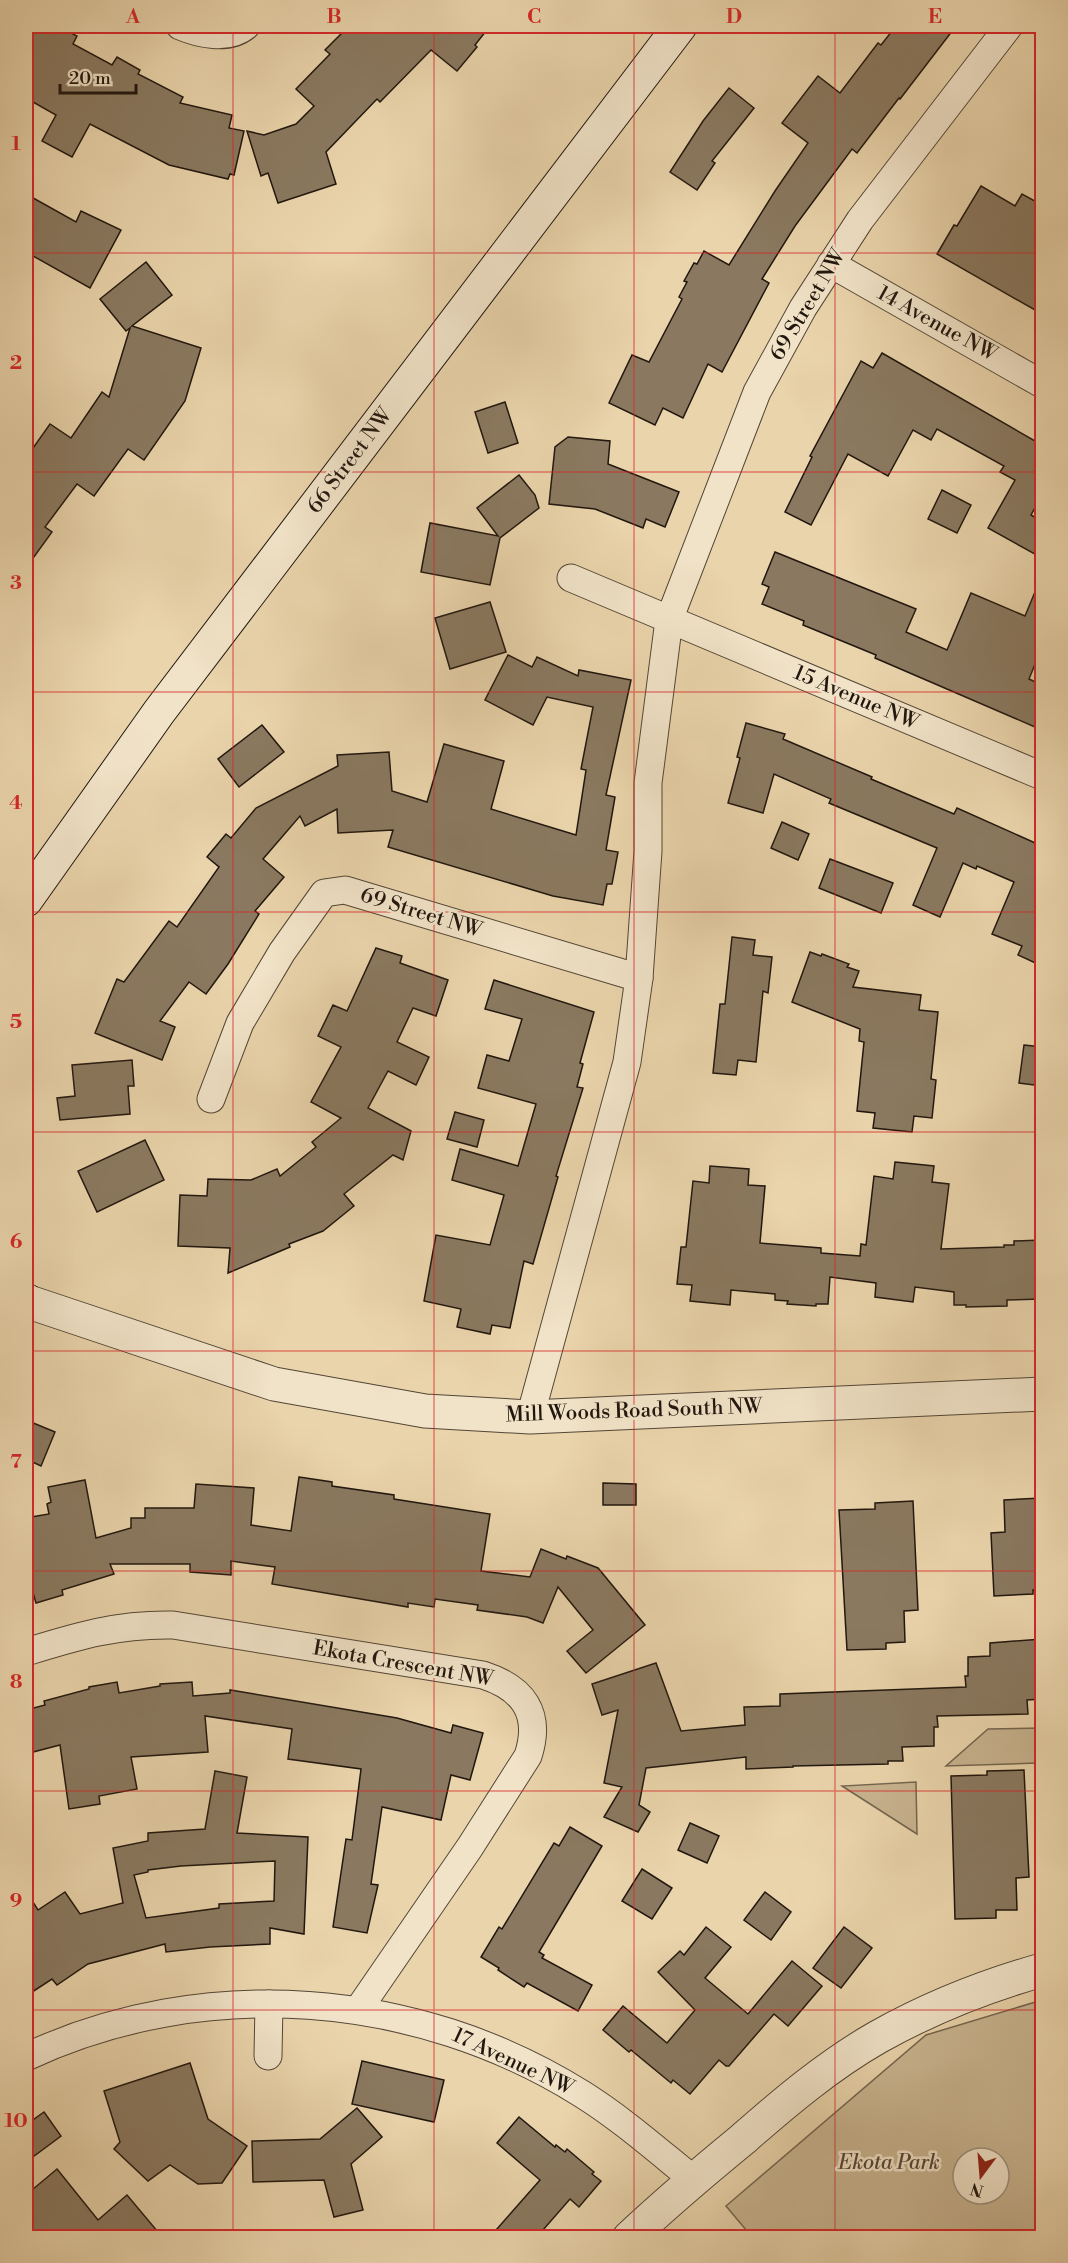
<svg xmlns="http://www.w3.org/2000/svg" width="1068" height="2263" viewBox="0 0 1068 2263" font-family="'Libre Bodoni',serif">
  <rect width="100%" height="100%" fill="#ead4ab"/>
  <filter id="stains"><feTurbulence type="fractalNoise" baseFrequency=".00333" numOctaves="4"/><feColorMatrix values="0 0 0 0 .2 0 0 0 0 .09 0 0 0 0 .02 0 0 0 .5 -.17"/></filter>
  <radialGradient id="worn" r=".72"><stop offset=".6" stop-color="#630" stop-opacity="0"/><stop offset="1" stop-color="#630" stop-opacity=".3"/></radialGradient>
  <!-- green -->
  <g fill="#c8b490" stroke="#746650" stroke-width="1.5" fill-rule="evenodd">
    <path d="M1042 1728V1783H1038L1037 1763 946 1766 988 1729Z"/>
    <path d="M916 1782 917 1834 842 1786Z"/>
    <path d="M1042 2000V2237H752L726 2206 926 2035ZM963 2158H999V2194H963Z"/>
  </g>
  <!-- building -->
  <g fill="#8a7960" stroke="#21170f" stroke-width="1.5" fill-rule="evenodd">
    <path d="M26 26H57L77 36 73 44 112 65 117 57 140 70 138 74 183 97 180 103 232 115 229 128 244 131 234 175 230 174 228 179 169 165 90 124 72 157 42 141 56 115 26 98Z"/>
    <path d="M349 26H490L475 45 477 47 457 71 431 50 380 102 377 99 326 152 336 184 278 203 268 173 261 176 247 131 264 135 296 124 314 106 296 89 330 54 325 50Z"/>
    <path d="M896 26H956L900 99 899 98 857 153 852 149 795 226 762 279 769 283 722 372 708 364 683 418 663 408 655 425 609 403 632 355 649 362 682 299 679 297 687 282 684 281 694 263 697 264 704 251 729 265 775 191 808 143 782 123 818 76 840 93 878 43 881 45Z"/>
    <path d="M729 88 754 108 712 161 715 163 697 190 670 172 703 121Z"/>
    <path d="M981 186 1015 206 1022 194 1042 205V314L937 254 954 225 957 226Z"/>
    <path d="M26 194 76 222 81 211 121 230 90 288 26 252Z"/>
    <path d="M146 262 172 295 132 326 201 348 185 401 144 460 128 449 94 496 77 484 45 527 52 532 26 568V458L50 424 71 438 102 392 109 397 130 328 126 331 100 299Z"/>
    <path d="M882 353 1042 445V495L1031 515 1042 522V558L988 528 1015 480 1000 472 1004 466 937 429 931 440 913 430 888 476 848 454 811 525 785 512 812 457 810 456 861 361 873 368Z"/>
    <path d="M505 402 518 443 488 453 475 412Z"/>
    <path d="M568 437 610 441 608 464 679 492 665 527 646 519 643 528 595 509 549 504 555 447Z"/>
    <path d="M519 475 535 495 539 508 500 538 490 585 421 572 430 523 498 536 477 508Z"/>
    <path d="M942 490 971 505 957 533 928 519Z"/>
    <path d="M775 552 916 609 906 632 947 650 971 593 1025 616 1042 575V647L1029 679 1042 685V730L875 658 876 655 803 625 804 621 762 604 769 587 762 584Z"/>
    <path d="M490 602 506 652 450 669 435 618Z"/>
    <path d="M508 655 532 667 537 657 578 676 579 670 631 680 606 795 615 797 606 850 618 852 612 884H607L603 905 553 896 388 847 393 830 338 833 337 809 305 826 300 816 263 859 284 877 255 911 259 914 228 964 206 994 189 982 160 1021 175 1027 162 1060 95 1033 117 979 124 982 169 921 177 927 219 867 207 857 226 834 231 838 256 808 338 766 337 755 389 752 392 791 427 802 444 744 504 761 491 809 576 835 586 770 581 769 593 707 547 697 533 725 485 700Z"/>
    <path d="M746 723 785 734 783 739 872 777 871 779 954 814 957 808 1042 846V966L1018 955 1022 946 992 934 1014 882 977 866 976 869 963 863 940 917 913 905 937 848 829 803 831 799 774 774 763 813 728 803 740 758 737 757Z"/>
    <path d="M262 725 284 752 239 787 218 759Z"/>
    <path d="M782 822 809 834 798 860 771 848Z"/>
    <path d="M830 859 893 883 881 913 819 888Z"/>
    <path d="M732 937 755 940 753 955 772 957 768 993 763 991 756 1062 738 1060 736 1075 713 1073 720 1004H725Z"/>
    <path d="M376 948 402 956 400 963 448 980 436 1016 413 1008 397 1042 429 1057 416 1085 388 1071 368 1108 411 1131 403 1160 393 1155 344 1194 354 1206 323 1231 289 1244 290 1247 228 1273 230 1248 178 1246 180 1195 207 1196 208 1179 251 1180 277 1169 280 1176 316 1147 312 1142 341 1118 311 1102 341 1047 318 1036 333 1005 347 1011Z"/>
    <path d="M810 952 821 956 822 954 849 964 847 967 859 971 853 987 921 995 919 1010 938 1012 931 1079 936 1080 932 1118 914 1116 912 1132 873 1128 875 1113 857 1111 864 1042 859 1041 860 1029 792 1002Z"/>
    <path d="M494 980 594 1012 580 1063 583 1064 577 1087 583 1088 556 1176 558 1177 533 1264 524 1261 510 1328 492 1325 490 1334 457 1327 461 1309 424 1301 436 1235 490 1245 504 1195 452 1180 460 1149 518 1166 536 1104 478 1088 487 1055 509 1061 522 1019 485 1009Z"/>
    <path d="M1024 1045 1042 1047V1086L1019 1083Z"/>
    <path d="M132 1060 134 1086H128L130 1114 60 1120 57 1098 75 1096 72 1065Z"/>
    <path d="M455 1112 484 1120 477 1147 447 1139Z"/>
    <path d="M145 1140 164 1180 97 1212 78 1171Z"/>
    <path d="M895 1162 934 1166 932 1182 949 1184 941 1249 1004 1247V1245H1014V1241L1042 1240V1299L1007 1300V1306L966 1307V1305H954V1292L915 1287 913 1302 875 1297 876 1283 830 1277 828 1304H816V1306L787 1304 788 1301 775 1300V1294L731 1290 730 1305 690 1301 692 1285 677 1284 681 1247H686L693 1181 709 1183 710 1166 749 1169 748 1185 765 1186 760 1243 821 1248V1253L860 1256 861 1244 866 1245 874 1176 893 1179Z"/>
    <path d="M26 1420 55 1432 41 1466 26 1459Z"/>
    <path d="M299 1477 332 1482V1486L394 1495V1499L490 1514 481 1571 530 1577 541 1549 566 1559 567 1556 598 1568 645 1625 586 1673 567 1651 593 1630 558 1587 543 1623 527 1617 477 1610 478 1605 435 1599 434 1607 408 1603V1607L272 1584 275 1567 231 1561V1575L190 1572V1564H110L114 1574 62 1590 63 1595 36 1603 26 1568V1559L31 1558 26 1531V1518L49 1514 47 1504 51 1502 48 1487 85 1480 96 1538 131 1528V1518H145V1508H194L196 1484 254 1488 251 1525 291 1531Z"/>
    <path d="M603 1483 636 1484V1505H603Z"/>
    <path d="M1042 1498V1590H1033V1594L994 1596 991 1533 1005 1532 1004 1500Z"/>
    <path d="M913 1501 918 1610 904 1611 905 1642 886 1643V1649L847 1650 839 1510 875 1509V1503Z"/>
    <path d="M1042 1639V1699L1027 1700 1028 1714 937 1716 938 1727H934V1746L902 1747 903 1761H888V1764L793 1766V1767L746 1769V1757L646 1768 639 1805 650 1812 638 1832 604 1817 622 1787 604 1783 618 1710 602 1715 592 1684 656 1663 681 1731 745 1725 744 1707 780 1706V1694L966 1687 965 1676H968V1657L990 1656V1643Z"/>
    <path d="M117 1682 119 1693 160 1686V1684L192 1682 193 1696 230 1693V1690L397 1718 451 1733 453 1725 483 1733 470 1780 451 1775 441 1820 382 1807 371 1884 378 1885 367 1933 333 1927 346 1839 352 1840 361 1769 288 1759 292 1729 205 1716 208 1752 131 1757 137 1789 99 1796 100 1804 69 1809 60 1745 33 1752 26 1723V1710L45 1705 44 1701 89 1689V1687Z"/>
    <path d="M1024 1770 1029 1877 1016 1878 1017 1910H996V1918L955 1919 951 1776 987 1775V1771Z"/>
    <path d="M215 1771 247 1777 237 1833 308 1837 304 1934 270 1928V1944L210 1947 166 1952 165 1944 88 1964 57 1985 52 1979 26 1996V1891L38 1910 65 1892 80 1914 123 1903 113 1848 148 1841V1833L205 1829ZM275 1861 274 1901 219 1904V1908L146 1918 134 1875 148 1872V1870L181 1866Z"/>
    <path d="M690 1823 719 1836 707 1863 678 1850Z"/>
    <path d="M570 1827 602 1846 539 1952 544 1955 542 1958 592 1985 578 2011 527 1983 524 1987 498 1970 499 1968 481 1957 499 1927 502 1929 554 1843 559 1846Z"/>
    <path d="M642 1869 672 1888 652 1919 622 1901Z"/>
    <path d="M765 1892 791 1912 771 1940 744 1920Z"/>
    <path d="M706 1927 731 1947 705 1978 748 2014 792 1961 822 1986 788 2026 774 2014 729 2066H726L719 2060 690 2094 673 2080 671 2083 631 2050 629 2052 603 2030 623 2006 667 2043 695 2010 658 1972 680 1951 684 1955Z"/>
    <path d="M844 1927 872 1948 841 1988 813 1968Z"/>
    <path d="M362 2061 444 2080 434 2122 352 2104Z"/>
    <path d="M190 2063 208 2119 247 2146 222 2183 198 2184 170 2165 148 2181 114 2149 120 2142 104 2091Z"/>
    <path d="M357 2108 382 2137 351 2164 363 2210 334 2217 324 2180 253 2182 252 2141 320 2139Z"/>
    <path d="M44 2112 61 2136 26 2162V2125Z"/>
    <path d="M519 2117 555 2147 556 2145 565 2152 567 2149 594 2172 592 2174 601 2181 579 2207 570 2199 536 2238H489L540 2180 497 2143Z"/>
    <path d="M57 2169 98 2220 127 2195 163 2238H26V2195Z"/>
  </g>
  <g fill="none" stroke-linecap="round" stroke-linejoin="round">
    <defs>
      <g id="minor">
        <path d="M180 26C199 34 228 41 246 26"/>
        <path d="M831 264 1042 384"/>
        <path d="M571 578 1042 776"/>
        <path d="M211 1099 240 1023 282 952 324 893 345 890 639 978"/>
        <path d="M530 1417 627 1062 639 978 648 851V783L669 620 757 392 803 308 860 220 1009 26"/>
        <path d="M26 1652C78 1636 117 1624 173 1625L483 1675C523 1688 542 1713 528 1756L470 1847 358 2010"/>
        <path d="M268 2056 269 2004"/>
        <path d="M26 2057C204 1974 416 1990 582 2094 622 2119 658 2151 694 2180"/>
      </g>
      <g id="tertiary">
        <path d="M26 1301 274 1384 425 1411 530 1417 1042 1394"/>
        <path d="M629 2238C666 2203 704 2171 743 2139 785 2102 829 2065 878 2037 930 2008 985 1986 1042 1970"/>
      </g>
      <g id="secondary">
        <path d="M26 900 159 712 680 26"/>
        <path d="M26 1300 27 1302"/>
      </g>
    </defs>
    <!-- minor casing -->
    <use href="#minor" stroke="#534636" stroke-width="29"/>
    <!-- tertiary casing -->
    <use href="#tertiary" stroke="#534636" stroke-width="35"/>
    <!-- secondary casing -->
    <use href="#secondary" stroke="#21170f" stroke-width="35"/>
    <!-- minor -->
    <use href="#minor" stroke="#f1e3c8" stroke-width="27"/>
    <!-- tertiary -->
    <use href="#tertiary" stroke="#f1e3c8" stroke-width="33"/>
    <!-- secondary -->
    <use href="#secondary" stroke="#f1e3c8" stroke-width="33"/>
  </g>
  <!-- grid -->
  <path fill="none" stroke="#d62828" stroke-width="1.5" stroke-opacity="0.55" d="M233 26V2238M434 26V2238M634 26V2238M835 26V2238M26 253H1042M26 472H1042M26 692H1042M26 912H1042M26 1132H1042M26 1351H1042M26 1571H1042M26 1791H1042M26 2010H1042"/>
  <g text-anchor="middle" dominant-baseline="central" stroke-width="5" stroke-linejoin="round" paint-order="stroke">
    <!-- street labels -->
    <g font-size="21" fill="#21170f" stroke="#f1e3c8">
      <text transform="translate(808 305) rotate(-59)">69 Street NW</text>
      <text transform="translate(937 324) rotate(29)">14 Avenue NW</text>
      <text transform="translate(350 461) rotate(-53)">66 Street NW</text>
      <text transform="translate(856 698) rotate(23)">15 Avenue NW</text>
      <text transform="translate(421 913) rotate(17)">69 Street NW</text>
      <text transform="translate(634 1411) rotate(-2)">Mill Woods Road South NW</text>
      <text transform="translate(403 1664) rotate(10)">Ekota Crescent NW</text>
      <text transform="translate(513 2062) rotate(25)">17 Avenue NW</text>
    </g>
    <!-- park labels -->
    <g font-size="21" font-style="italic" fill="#534636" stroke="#f1e3c8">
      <text x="889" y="2163">Ekota Park</text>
    </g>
  </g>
  <!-- margin -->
  <rect width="1068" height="2263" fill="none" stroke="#ead4ab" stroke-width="66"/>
  <!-- north arrow -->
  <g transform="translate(981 2176) rotate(196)"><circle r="28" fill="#f1e3c8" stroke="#9e917e" stroke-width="1.5"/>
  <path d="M0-4.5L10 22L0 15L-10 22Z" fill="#8f2418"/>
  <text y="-9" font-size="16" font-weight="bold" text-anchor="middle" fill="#21170f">N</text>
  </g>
  <!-- scale -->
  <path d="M60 84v9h76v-9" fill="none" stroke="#21170f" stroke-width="3"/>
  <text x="69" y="84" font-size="18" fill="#21170f" stroke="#f1e3c8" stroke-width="4.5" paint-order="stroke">20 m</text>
  <rect x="33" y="33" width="1002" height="2197" fill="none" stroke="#d62828" stroke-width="2"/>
  <g font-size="20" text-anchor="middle" font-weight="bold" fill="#d62828">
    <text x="133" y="23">A</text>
    <text x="334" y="23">B</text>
    <text x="534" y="23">C</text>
    <text x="734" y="23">D</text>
    <text x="935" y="23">E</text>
    <text x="16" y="150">1</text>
    <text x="16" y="369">2</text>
    <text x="16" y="589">3</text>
    <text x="16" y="809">4</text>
    <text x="16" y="1028">5</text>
    <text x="16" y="1248">6</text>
    <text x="16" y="1468">7</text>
    <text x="16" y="1688">8</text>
    <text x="16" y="1907">9</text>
    <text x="16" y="2127">10</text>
  </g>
  <rect width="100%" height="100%" filter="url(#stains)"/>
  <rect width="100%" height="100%" fill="url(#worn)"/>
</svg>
